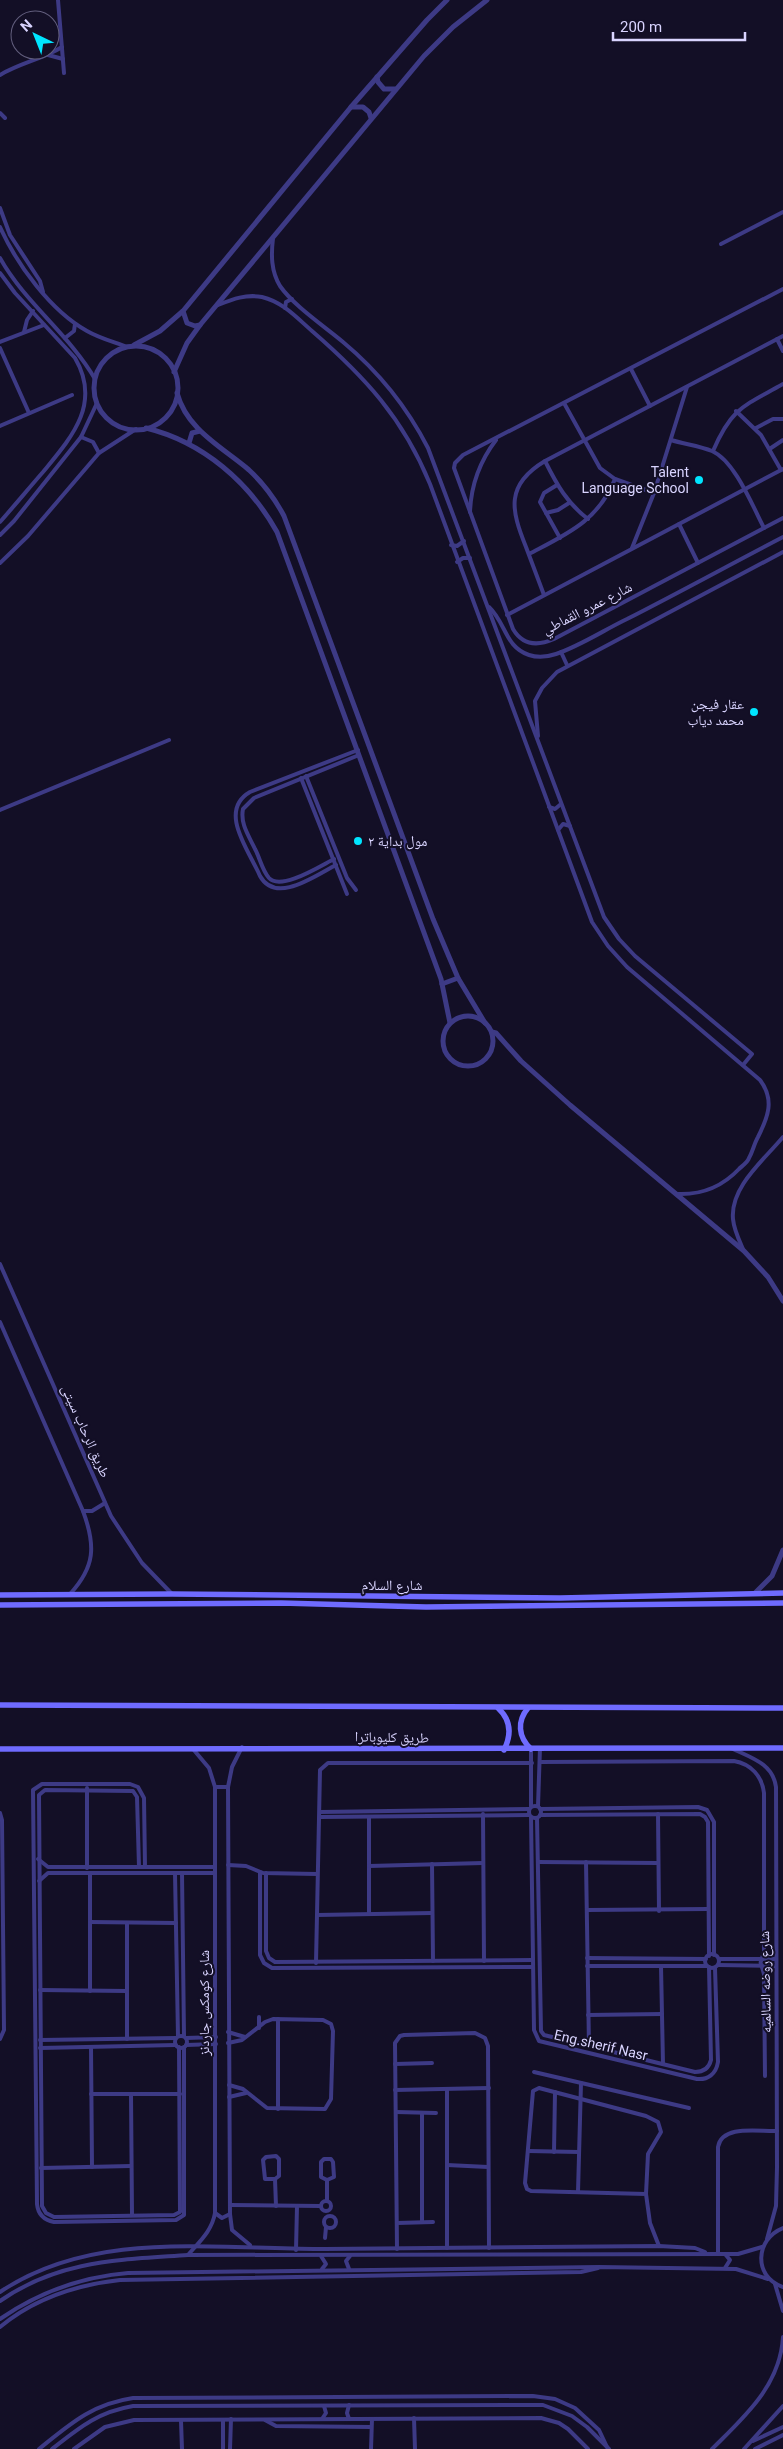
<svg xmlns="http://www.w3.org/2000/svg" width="783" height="2449" viewBox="0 0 783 2449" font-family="Roboto,'Noto Naskh Arabic',sans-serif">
  <rect width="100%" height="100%" fill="#130f26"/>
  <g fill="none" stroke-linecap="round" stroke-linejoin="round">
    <!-- minor -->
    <g stroke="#3d3a85" stroke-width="4">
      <path d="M58 0 64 73"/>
      <path d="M48 55 63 59"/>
      <path d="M0 75C20 63 43 59 62 47"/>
      <path d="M0 113 5 118"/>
      <path d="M0 208 10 235 40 281 43 292"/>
      <path d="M0 227C17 265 51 311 87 331 99 338 114 342 127 347"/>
      <path d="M273 238C271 255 271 271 280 286 294 306 324 326 343 342 379 372 407 407 428 448L604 917 619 939 635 956 752 1054 743 1065"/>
      <path d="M721 244 783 212"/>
      <path d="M0 258C25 303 69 334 95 379"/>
      <path d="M0 273 15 293 75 358C102 404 71 438 43 472 29 488 15 505 0 522"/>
      <path d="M783 289 463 455 455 463 454 468 513 629C523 646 538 646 554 639L783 518"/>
      <path d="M218 305C233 299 246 294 262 297 283 302 297 318 312 331 365 377 403 418 430 484L592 922 608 946 627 967 760 1080C775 1100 768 1117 758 1137 754 1144 753 1151 749 1158 748 1162 742 1166 739 1169 722 1187 701 1195 677 1194"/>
      <path d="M285 308 286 302 292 299"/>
      <path d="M24 332 27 320 33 311"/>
      <path d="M65 338 74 331 75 324"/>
      <path d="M777 339 783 351"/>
      <path d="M0 342 44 325"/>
      <path d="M0 348 29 413"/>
      <path d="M631 369 650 406"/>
      <path d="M564 403 600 468 615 479 654 493"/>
      <path d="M736 411 761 435 781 470"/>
      <path d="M0 426 72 395"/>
      <path d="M756 428 773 419H783"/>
      <path d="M81 437 93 442 99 453"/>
      <path d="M671 440C684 444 700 446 712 451 735 461 753 507 764 528"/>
      <path d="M771 448 783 440"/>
      <path d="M713 451C732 407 744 406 783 384"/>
      <path d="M545 461C557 485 567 503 588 519"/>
      <path d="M557 485 544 493 540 502 560 538"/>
      <path d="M470 512C471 485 480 461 496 440"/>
      <path d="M546 513 558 510 569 503"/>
      <path d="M679 524 698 563"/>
      <path d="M0 535 14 521 81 437 97 403"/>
      <path d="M451 545 457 546 464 541"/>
      <path d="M632 548 654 493 687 387"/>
      <path d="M529 554C567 534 598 521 615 479"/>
      <path d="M457 562 463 558H470"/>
      <path d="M0 563 28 536 99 453 136 429"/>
      <path d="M544 595C538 579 532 563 526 547 511 510 505 485 545 461L783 336"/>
      <path d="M489 607C506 623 505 647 529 655 538 658 547 657 556 654 580 646 604 630 627 619 680 592 731 564 783 537"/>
      <path d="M507 615 783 469"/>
      <path d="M561 652 567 665"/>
      <path d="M538 736 535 701 542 688 557 672 783 552"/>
      <path d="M306 776 347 878 356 890"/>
      <path d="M301 778 347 894"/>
      <path d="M549 807 555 809 561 804"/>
      <path d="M0 810 169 740"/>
      <path d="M558 830 563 824 570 826"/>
      <path d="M334 859C320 866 281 891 269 878 262 870 260 858 255 849 249 836 240 824 243 809L254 798 359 755"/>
      <path d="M336 865C316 875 276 905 260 876 250 852 217 811 250 792L358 750"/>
      <path d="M743 1249C739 1240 734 1230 733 1219 730 1187 764 1160 783 1137"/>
      <path d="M0 1264 111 1516 142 1563 172 1594"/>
      <path d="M0 1322 83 1511C96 1546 95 1567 70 1594"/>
      <path d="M83 1511H92L105 1503"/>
      <path d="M242 1747 232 1767 228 1787 230 2214 232 2230 250 2245"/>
      <path d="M733 1749C752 1758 773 1764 776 1787L777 2167 776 2206 767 2239"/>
      <path d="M540 1762 734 1761C751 1764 762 1776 764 1793V1952C759 1968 760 1958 764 1974L765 2076"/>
      <path d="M215 1787H228"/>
      <path d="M87 1788V1868"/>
      <circle cx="535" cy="1812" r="6"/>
      <path d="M531 1806V1749"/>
      <path d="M538 1806 540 1748"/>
      <path d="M540 1809 698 1807 707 1810 714 1822V1955"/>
      <path d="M320 1812 529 1809"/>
      <path d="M0 1813 2 1820 4 2030 0 2039"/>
      <path d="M483 1814 484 1961"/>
      <path d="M658 1814 659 1911"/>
      <path d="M540 1815 700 1814 705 1817 708 1822 709 1956"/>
      <path d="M320 1817 529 1815"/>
      <path d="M369 1817V1914"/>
      <path d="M531 1817 534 2030 539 2041 697 2079C708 2080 716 2074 718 2062L715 1968"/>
      <path d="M537 1818 541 2031 544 2035 695 2072C704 2072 709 2068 711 2060L709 1967"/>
      <path d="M38 1859 48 1867H215"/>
      <path d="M538 1862 657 1863"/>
      <path d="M586 1862 589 2047"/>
      <path d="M432 1864 433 1961"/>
      <path d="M228 1865 246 1866 263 1873 317 1874"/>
      <path d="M369 1866 483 1863"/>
      <path d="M139 1867 137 1797 133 1791 45 1790 39 1795 42 2206 46 2213 54 2217 174 2215 180 2212 179 2047"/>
      <path d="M145 1867 144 1798 138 1787 130 1784H42L33 1790 37 2204C38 2214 44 2220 54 2222L176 2220 184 2215V2047"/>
      <path d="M260 1872V1955L264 1963 272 1968 533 1967"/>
      <path d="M90 1873V1991"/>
      <path d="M175 1873 178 2036"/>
      <path d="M182 1873 184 2036"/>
      <path d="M266 1873V1951L269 1958 275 1962 533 1960"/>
      <path d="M39 1881 48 1873H215"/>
      <path d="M587 1910 708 1909"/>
      <path d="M317 1915 432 1913"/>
      <path d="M90 1922 176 1923"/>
      <path d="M127 1923V2039"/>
      <circle cx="712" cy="1961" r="7"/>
      <path d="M587 1958 706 1959"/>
      <path d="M719 1959H776"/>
      <path d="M316 1963 320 1770 328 1763H532"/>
      <path d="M718 1965 776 1966"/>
      <path d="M587 1966H707"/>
      <path d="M661 1966 663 2064"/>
      <path d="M40 1990 127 1991"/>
      <path d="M588 2015 662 2014"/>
      <path d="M259 2017V2028"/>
      <path d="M278 2019V2109"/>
      <path d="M228 2032 245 2037"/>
      <circle cx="181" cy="2042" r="6"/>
      <path d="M186 2038 216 2037"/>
      <path d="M40 2040 176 2038"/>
      <path d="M228 2043 242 2040 265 2022 273 2019 323 2020 331 2024 333 2031 331 2099 325 2109 267 2108 243 2089 229 2085"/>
      <path d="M186 2045 216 2044"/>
      <path d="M91 2047 92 2167"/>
      <path d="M40 2048 176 2045"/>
      <path d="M395 2064 432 2063"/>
      <path d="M534 2072 689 2108"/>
      <path d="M395 2090 489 2088"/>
      <path d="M91 2094H180"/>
      <path d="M131 2094 132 2215"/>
      <path d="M229 2097 246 2093"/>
      <path d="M396 2112 436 2113"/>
      <path d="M528 2151 579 2152"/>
      <path d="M554 2152 555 2092"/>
      <path d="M276 2156 279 2159V2176L275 2179H265L263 2160 266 2157Z"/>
      <path d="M324 2159H331L333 2162 334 2177 327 2180 321 2177V2162Z"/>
      <path d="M447 2165 488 2167"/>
      <path d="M41 2168 131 2166"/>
      <path d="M275 2179 276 2206"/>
      <path d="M327 2180V2201"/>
      <path d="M578 2192 581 2083"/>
      <path d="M646 2194 531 2191 527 2189 525 2183 533 2091 539 2088 646 2116 658 2122 661 2132 648 2154 646 2194 650 2223 659 2246"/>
      <circle cx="326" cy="2206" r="5"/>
      <path d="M230 2205 320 2206"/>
      <path d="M215 2213 222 2218 230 2214"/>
      <circle cx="330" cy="2222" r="6"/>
      <path d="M422 2222V2113"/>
      <path d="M397 2223 433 2222"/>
      <path d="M783 2228C755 2239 753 2277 783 2287"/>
      <path d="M325 2238 326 2227"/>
      <path d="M447 2248V2089"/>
      <path d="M397 2249 395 2043 400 2036 404 2035 475 2033 485 2038 488 2046 489 2248"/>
      <path d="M296 2250 297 2206"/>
      <path d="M718 2254V2147C722 2124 760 2132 777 2131"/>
      <path d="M725 2254 730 2260 725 2268"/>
      <path d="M188 2255C199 2242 212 2231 215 2213V1787L209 1768 193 1749"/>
      <path d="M321 2256 326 2264 322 2269"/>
      <path d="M349 2269 346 2261 350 2256"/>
      <path d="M775 2284 783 2311"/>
      <path d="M0 2292C95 2228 217 2250 325 2249L659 2246 695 2248 705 2252"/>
      <path d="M0 2301C59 2260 119 2260 188 2255L725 2254H738L762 2247"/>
      <path d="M0 2319C39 2292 80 2277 128 2273L599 2267 736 2269 768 2279"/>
      <path d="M0 2327C35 2298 75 2285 120 2280L581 2272 598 2268"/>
      <path d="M349 2405 347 2413 349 2419"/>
      <path d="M414 2418 415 2449"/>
      <path d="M322 2419 326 2413 324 2406"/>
      <path d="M265 2420 276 2426 371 2427"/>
      <path d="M181 2421 182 2449"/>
      <path d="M753 2441 783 2427"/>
      <path d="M39 2449C70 2424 92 2404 133 2398L533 2396 555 2399 575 2408 599 2430 607 2447"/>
      <path d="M52 2449C80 2427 98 2412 133 2406L543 2405 572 2416 587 2427 609 2449"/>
      <path d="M74 2449 105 2427 134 2420 541 2418 559 2423 568 2429 588 2449"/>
      <path d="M223 2449V2420"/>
      <path d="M230 2449 231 2419"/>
      <path d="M371 2449 372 2419"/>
      <path d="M712 2449C744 2417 780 2386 783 2337"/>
      <path d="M744 2449 783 2406"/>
      <path d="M755 2449 783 2435"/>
    </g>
    <!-- tertiary -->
    <g stroke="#3d3a85" stroke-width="5">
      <path d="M377 77 378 82 384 89H395"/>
      <path d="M351 107H363L369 112 371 118"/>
      <path d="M183 311 187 323 195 326 200 325"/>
      <path d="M134 345 160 331 183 311 351 107 427 20 447 0"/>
      <circle cx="136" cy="388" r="42"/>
      <path d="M174 372 187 343 200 325 424 56 453 27 487 0"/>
      <path d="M177 393C187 430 222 447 249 470 263 483 275 499 284 516L433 919 458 978 485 1023"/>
      <path d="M146 428C203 442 249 482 277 532L441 979 450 1023"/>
      <path d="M189 443 192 433 200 431"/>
      <path d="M442 984 458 978"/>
      <circle cx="468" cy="1041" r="25"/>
      <path d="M492 1032 496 1033 521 1061 570 1105 744 1251 768 1277 783 1301"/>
      <path d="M755 1593 772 1576 783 1550"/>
    </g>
    <!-- secondary -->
    <g stroke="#6f6bff" stroke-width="5.5">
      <path d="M0 1595 172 1594 560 1598 783 1593"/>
      <path d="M0 1605 281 1603 426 1607 783 1603"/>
      <path d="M0 1705 783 1708"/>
      <path d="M498 1708C511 1720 512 1734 504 1750"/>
      <path d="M528 1708C517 1721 518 1737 531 1749"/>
      <path d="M0 1749 783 1748"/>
    </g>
  </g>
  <!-- markers -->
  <g fill="#00e5ff" stroke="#130f26" stroke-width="2">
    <circle cx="699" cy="480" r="5"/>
    <circle cx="754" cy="712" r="5"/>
    <circle cx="358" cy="841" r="5"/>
  </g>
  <g text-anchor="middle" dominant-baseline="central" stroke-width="4" stroke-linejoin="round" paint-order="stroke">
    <!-- poi labels -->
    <g font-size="14" fill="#d9d4ff" stroke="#130f26" text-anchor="end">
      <text x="689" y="472">Talent<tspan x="689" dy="16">Language School</tspan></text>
      <text x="744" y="704">عقار فيجن<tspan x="744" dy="16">محمد دياب</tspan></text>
      <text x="368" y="841" text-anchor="start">مول بداية ۲</text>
    </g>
    <!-- street labels -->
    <g font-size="14" fill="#d9d4ff" stroke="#130f26">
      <text transform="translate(587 608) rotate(-27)">شارع عمرو القماطي</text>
      <text transform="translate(86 1431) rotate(66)">طريق الرحاب سيتى</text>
      <text x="392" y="1585">شارع السلام</text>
      <text transform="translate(392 1737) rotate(1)">طريق كليوباترا</text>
      <text transform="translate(765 1982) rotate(-91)">شارع روضه السالميه</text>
      <text transform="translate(204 2003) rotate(-90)">شارع كومكس جاردنز</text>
      <text transform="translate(601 2045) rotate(13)">Eng.sherif Nasr</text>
    </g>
  </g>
  <!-- north arrow -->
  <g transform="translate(35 35) rotate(317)"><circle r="24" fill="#130f26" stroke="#625e7d"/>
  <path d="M0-4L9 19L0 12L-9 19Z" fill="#00e5ff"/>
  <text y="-8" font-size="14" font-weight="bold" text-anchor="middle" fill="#d9d4ff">N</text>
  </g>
  <!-- scale -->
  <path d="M613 32v8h132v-8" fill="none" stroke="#d9d4ff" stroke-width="2.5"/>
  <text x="620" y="32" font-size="15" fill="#d9d4ff" stroke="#130f26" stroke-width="4" paint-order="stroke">200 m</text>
</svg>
